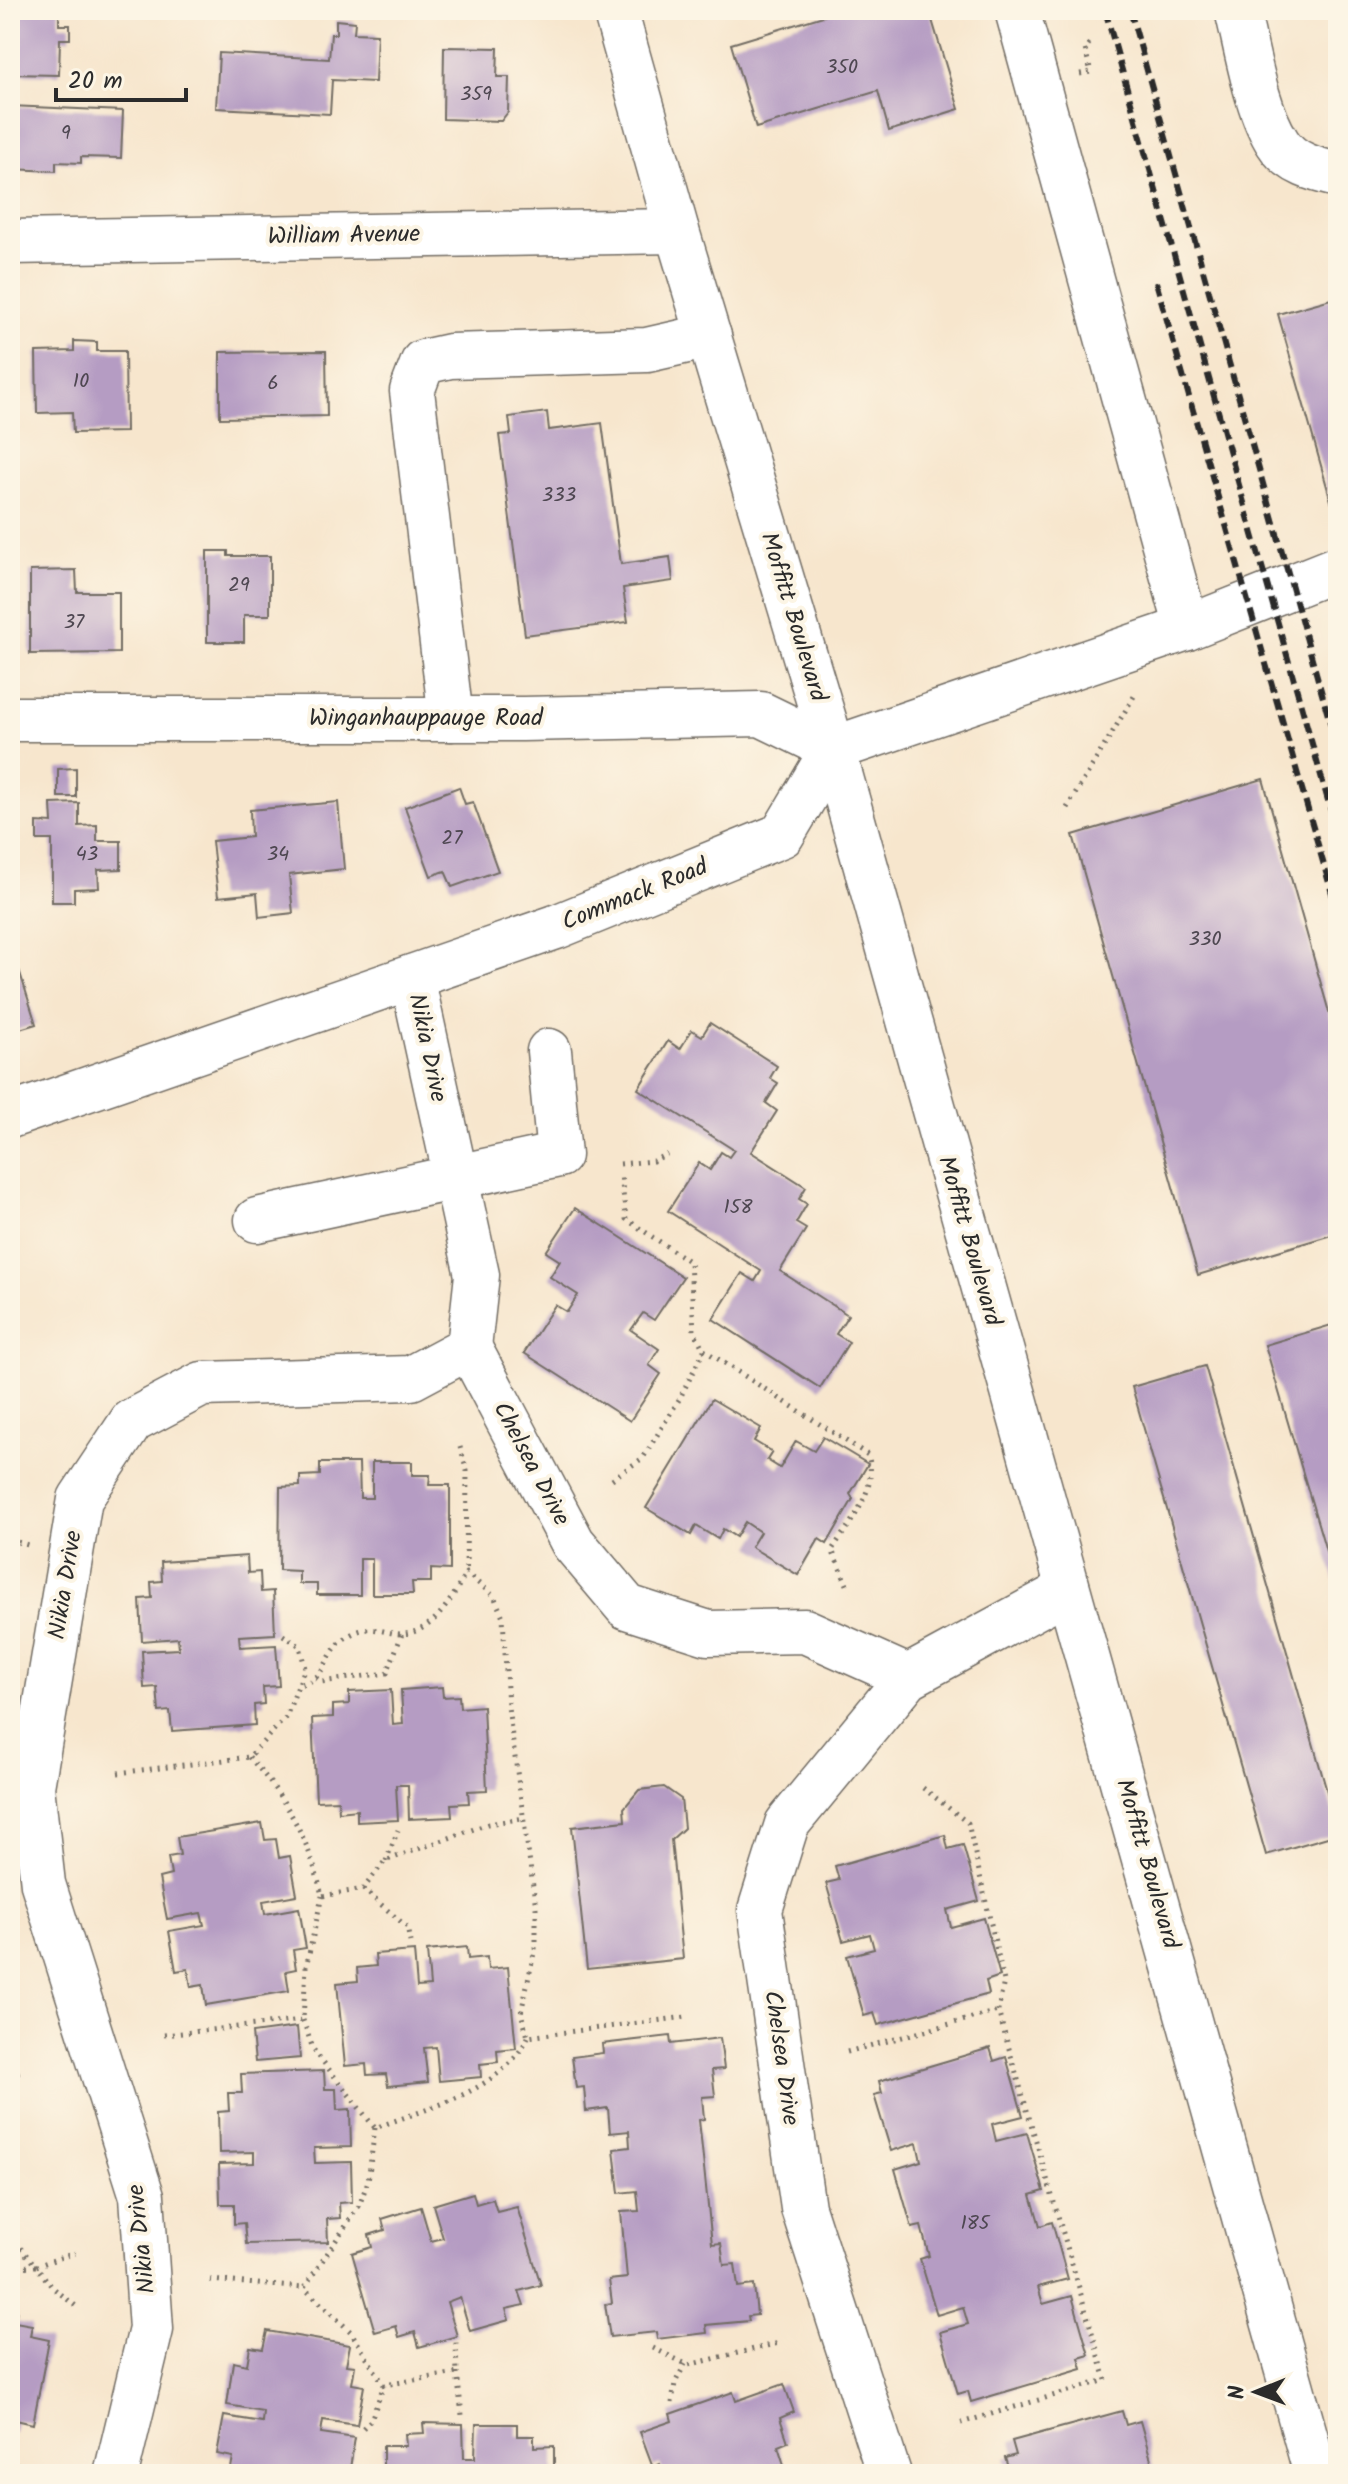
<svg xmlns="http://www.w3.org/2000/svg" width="1348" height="2484" viewBox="0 0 1348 2484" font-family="Kalam,sans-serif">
  <rect width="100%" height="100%" fill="#fcf5e5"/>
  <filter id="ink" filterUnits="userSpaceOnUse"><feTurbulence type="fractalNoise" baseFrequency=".0125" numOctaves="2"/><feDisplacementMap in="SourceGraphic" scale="16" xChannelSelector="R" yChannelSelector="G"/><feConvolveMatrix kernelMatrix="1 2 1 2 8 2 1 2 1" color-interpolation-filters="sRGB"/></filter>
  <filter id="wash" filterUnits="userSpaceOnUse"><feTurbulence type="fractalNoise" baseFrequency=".006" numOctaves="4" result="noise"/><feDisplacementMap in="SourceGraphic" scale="32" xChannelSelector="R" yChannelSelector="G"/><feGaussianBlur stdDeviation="1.8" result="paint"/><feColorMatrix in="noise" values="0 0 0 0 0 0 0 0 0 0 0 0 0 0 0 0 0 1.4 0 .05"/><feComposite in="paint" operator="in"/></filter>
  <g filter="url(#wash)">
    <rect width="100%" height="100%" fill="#f7e6cd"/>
    <g id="blocks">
      <!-- building -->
      <g fill="#b59cc3">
        <path d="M10 10H59V25H70V39H60L59 75 10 74Z"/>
        <path d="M843 10H929L959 109 889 131 878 91 756 128 731 44Z"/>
        <path d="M336 20 355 22 354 33 377 34 375 82 332 80 330 114 216 108 219 53 329 59 331 34H336Z"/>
        <path d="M444 47 498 48 497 77H509L508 112 501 121 443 119Z"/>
        <path d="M10 106 123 111 121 158 81 157V163L56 162V171L10 169Z"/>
        <path d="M1338 297V521L1337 522 1278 314Z"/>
        <path d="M74 341 97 342V351H125L126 432 73 433 72 412 37 413 36 352 74 351Z"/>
        <path d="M326 351 327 416 220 418V352Z"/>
        <path d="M547 412 549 430 602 423 621 564 670 557 673 581 623 588 628 622 525 635 499 435 511 434 509 417Z"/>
        <path d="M207 551H228V556H270V615H244V642H207Z"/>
        <path d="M76 570 77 592H119V653L30 654V571Z"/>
        <path d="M76 768V797H58V769Z"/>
        <path d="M1263 779 1338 1044V1233L1198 1275 1073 835Z"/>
        <path d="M459 787 465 804 473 802 498 871 452 887 445 871 431 876 405 807Z"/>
        <path d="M338 802 344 869 289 875 293 913 259 917 257 893 218 897 212 841 251 837 250 810Z"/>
        <path d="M79 803V826L97 825V841H121V869L98 870 99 888 74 889V902H52V840H37V822L52 823 51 804Z"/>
        <path d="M16 960 36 1024 10 1032V962Z"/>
        <path d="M710 1023 777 1066 770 1078 778 1083 766 1103 777 1111 751 1152 806 1187 799 1199 807 1204 796 1223 806 1229 780 1271 848 1315 836 1334 849 1342 820 1388 713 1319 742 1273 755 1281 761 1271 668 1211 699 1163 710 1170 721 1152 729 1157 734 1150 638 1089 668 1041 680 1049 692 1030 702 1036Z"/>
        <path d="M575 1208 683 1277 654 1320 643 1313 631 1330 659 1349 649 1365 661 1374 630 1421 524 1353 555 1305 567 1312 578 1295 550 1277 560 1261 546 1252Z"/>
        <path d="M1338 1323V1588H1337L1265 1345Z"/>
        <path d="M1205 1366 1338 1830V1834L1266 1855 1132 1387Z"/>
        <path d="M712 1399 761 1428 754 1441 772 1452 767 1460 780 1468 796 1441 814 1451 823 1437 868 1464 850 1494 853 1499 827 1544 819 1539 798 1575 751 1547 760 1532 745 1522 736 1537 723 1529 718 1539 696 1526 691 1535 646 1508Z"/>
        <path d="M372 1462H412V1475H430L429 1485H450V1570L431 1569V1582H412L413 1594H372V1559H360V1595H317V1584H299V1571L279 1570 280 1487 300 1486V1476L320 1475V1463H359L360 1498H372Z"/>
        <path d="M247 1556 248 1573 260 1572 261 1592 273 1591 275 1634 239 1636 240 1647 276 1645 279 1686 263 1687 264 1704 254 1705 255 1725 172 1731 170 1711 159 1712 157 1687 144 1688 142 1651 179 1649 178 1638 142 1641 140 1599 152 1598 151 1582 162 1581 161 1562Z"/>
        <path d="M442 1687 443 1697 459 1696 460 1708 483 1706 487 1790 468 1791 469 1803 451 1804 452 1817 409 1819 408 1785H396L398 1820 357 1822V1810L339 1812 338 1800 316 1801 312 1718 333 1717V1705L349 1704V1692L391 1690 393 1725 403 1724 401 1690Z"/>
        <path d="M664 1787 681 1799 684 1828 671 1840 683 1959 587 1969 572 1827 625 1821 624 1808 639 1790Z"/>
        <path d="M262 1823 265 1840 276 1839 279 1858 290 1856 297 1895 263 1901 265 1914 299 1908 306 1948 293 1950 296 1969 286 1971 289 1991 206 2005 203 1985 191 1987 188 1969 176 1971 169 1931 204 1925 201 1913 167 1919 159 1878 171 1875 168 1857 180 1855 177 1837Z"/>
        <path d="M945 1835 948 1849 963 1845 979 1901 947 1910 951 1927 984 1918 1000 1976 986 1981 989 1994 878 2025 874 2013 864 2016 847 1956 874 1949 870 1934 843 1941 826 1883 839 1880 835 1866Z"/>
        <path d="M467 1947 468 1959 487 1957 488 1969 508 1967 516 2048 497 2050 498 2062 480 2064 481 2077 439 2081 436 2047 424 2048 428 2082 388 2086 386 2074 367 2075 366 2064 345 2066 337 1983 358 1981 357 1968 376 1966 375 1954 414 1951 417 1987 430 1986 427 1951Z"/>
        <path d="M297 2027 300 2058 255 2062 252 2033Z"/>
        <path d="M670 2036 671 2044 720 2038 724 2069 712 2070 715 2096 702 2097 704 2119 699 2120 712 2244 721 2243 724 2265 735 2264 738 2287 754 2285 757 2315 748 2316 749 2321 706 2325 707 2333 657 2339 656 2332 610 2337 605 2304 612 2303 609 2280 627 2278 621 2212 639 2211 637 2191 619 2193 614 2149 630 2147 629 2131 610 2133 608 2108 586 2111 584 2087 576 2088 572 2057 603 2053 602 2044Z"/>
        <path d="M990 2048 994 2061 1006 2057 1023 2116 992 2124 996 2141 1027 2133 1044 2191 1031 2195 1040 2226 1052 2222 1068 2279 1038 2287 1043 2304 1072 2296 1089 2355 1079 2358 1082 2369 971 2402 968 2391 958 2394 940 2332 968 2324 963 2307 937 2315 920 2259 929 2256 921 2226 912 2228 895 2169 921 2161 917 2143 891 2151 874 2095 882 2093 879 2081Z"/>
        <path d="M324 2071 325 2089H336L337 2110 350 2109 351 2147 314 2148 315 2163 351 2162 352 2202 339 2203 340 2218 327 2219 328 2242 246 2244 244 2223 234 2224V2204H220L219 2164 254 2163V2152L219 2153 218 2112 229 2111 228 2093H242L241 2074Z"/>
        <path d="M473 2193 476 2204 493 2199 497 2212 517 2207 541 2285 519 2291 524 2305 506 2309 509 2320 470 2331 460 2297 447 2302 457 2336 419 2347 415 2332 399 2337 396 2326 375 2332 352 2253 372 2247 369 2235 385 2230 382 2219 421 2207 431 2241 443 2238 433 2205Z"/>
        <path d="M10 2308 17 2309 15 2322 32 2325 30 2336 49 2340 33 2424 16 2420 14 2433 10 2432Z"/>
        <path d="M267 2331 350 2345 346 2365 355 2366 352 2384 364 2386 357 2425 323 2420 321 2433 355 2438 349 2474H230L233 2457 217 2454 224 2416 262 2422 263 2411 227 2405 233 2362 247 2365 250 2347 263 2349Z"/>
        <path d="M784 2384 794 2412 780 2418 788 2442 778 2446 785 2468 778 2470 779 2474H663L660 2464 653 2467 640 2432 672 2421 670 2414 733 2392 736 2401Z"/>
        <path d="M1122 2411 1126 2425 1140 2421 1155 2474H1010L1005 2458 1016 2455 1012 2441Z"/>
        <path d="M423 2423 463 2424 464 2458H475L476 2424H517V2436H534V2447L554 2446V2474H383V2446H406L405 2434 424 2433Z"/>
      </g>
    </g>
  </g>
  <g filter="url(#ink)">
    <use href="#blocks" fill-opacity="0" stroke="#726c64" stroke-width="2"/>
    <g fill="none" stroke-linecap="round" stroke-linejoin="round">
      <defs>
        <g id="minor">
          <path d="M615 10 677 231 833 749 1316 2474"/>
          <path d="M1017 10 1187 628"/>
          <path d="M1237 10C1247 49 1256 110 1278 143 1291 164 1316 170 1338 175"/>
          <path d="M10 242 677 231"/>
          <path d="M10 719H523L761 714 833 749"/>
          <path d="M451 719 412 391 423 362 450 356 647 350 709 336"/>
          <path d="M10 1116 556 927 782 835 833 749 1187 628 1338 568"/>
          <path d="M257 1220 559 1155 549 1051"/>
          <path d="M469 1347 573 1543 627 1607 708 1633 805 1631 908 1677"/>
          <path d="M116 2474 151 2329 142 2196 43 1884 32 1787 80 1499 132 1421 202 1384 411 1378 469 1347 477 1275 412 977"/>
          <path d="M889 2474 803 2208 760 1910 787 1824 908 1677 1066 1591"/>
        </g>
      </defs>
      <!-- minor casing -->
      <use href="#minor" stroke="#726c64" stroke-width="47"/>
      <!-- path -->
      <g stroke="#726c64" stroke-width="5" stroke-dasharray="2 6" stroke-linecap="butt">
        <path d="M1080 74 1091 72 1085 49 1092 40"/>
        <path d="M1067 808 1136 693"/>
        <path d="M620 1164 653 1161 667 1154"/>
        <path d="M704 1350 868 1455C879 1490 850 1522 832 1550L848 1587"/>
        <path d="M460 1447 467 1471 466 1573"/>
        <path d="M612 1479 643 1458 680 1398 704 1350 694 1331 690 1262 626 1219 621 1175"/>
        <path d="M10 1540 28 1545"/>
        <path d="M283 1635 300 1646 305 1668 298 1686"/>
        <path d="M316 1678 321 1682 387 1673 402 1634"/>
        <path d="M249 1757C286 1798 310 1841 322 1896L363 1889 385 1861 488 1824 524 1818"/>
        <path d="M118 1773 249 1757 286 1717 298 1686C303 1684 311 1682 315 1678 331 1663 329 1644 356 1632 373 1625 384 1633 400 1634 434 1634 452 1598 466 1573L494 1596 503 1617 508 1707 536 1908V1944L521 2013 528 2037 687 2017"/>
        <path d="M923 1788 968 1823 1004 1981 998 2011 1106 2380 961 2423"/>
        <path d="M386 1861 398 1830"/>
        <path d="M363 1889 407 1927 410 1942"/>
        <path d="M303 2020 313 2049 375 2128C427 2108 503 2091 528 2037"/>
        <path d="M164 2035 303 2020 306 1967 322 1896"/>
        <path d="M847 2052 998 2011"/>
        <path d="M10 2075 21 2072"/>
        <path d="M375 2128 368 2181 359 2206 304 2288 351 2332 384 2385 457 2373 456 2342"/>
        <path d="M10 2236 36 2266 75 2253"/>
        <path d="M10 2267 36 2266 52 2287 77 2307"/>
        <path d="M210 2280 304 2288"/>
        <path d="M653 2348 688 2365 779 2343"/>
        <path d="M457 2373 462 2415"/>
        <path d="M672 2403 675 2383 685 2364"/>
        <path d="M363 2428 371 2420 384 2385"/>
        <path d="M10 2462 46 2472"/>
      </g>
      <!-- minor -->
      <use href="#minor" stroke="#fff" stroke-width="44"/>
      <!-- rail -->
      <g stroke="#2b2b2b" stroke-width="6" stroke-dasharray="12 6" stroke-linecap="butt">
        <path d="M1105 10 1338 836"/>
        <path d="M1130 10 1338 751"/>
        <path d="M1156 282 1338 914"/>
      </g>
    </g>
  </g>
  <g text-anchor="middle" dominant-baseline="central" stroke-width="8" stroke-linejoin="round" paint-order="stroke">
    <!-- number labels -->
    <g font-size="20" fill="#4e4751">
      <text x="842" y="68">350</text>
      <text x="476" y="95">359</text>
      <text x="66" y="134">9</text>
      <text x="81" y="382">10</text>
      <text x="273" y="384">6</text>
      <text x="559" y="496">333</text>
      <text x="239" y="586">29</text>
      <text x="74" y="623">37</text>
      <text x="452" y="839">27</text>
      <text x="87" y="855">43</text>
      <text x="278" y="855">34</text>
      <text x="1205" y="940">330</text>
      <text x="738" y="1208">158</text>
      <text x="975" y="2224">185</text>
    </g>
    <!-- street labels -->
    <g font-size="24" fill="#2b2b2b" stroke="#fcf5e5">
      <text transform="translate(344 236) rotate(-1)">William Avenue</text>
      <text transform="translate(793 617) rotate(73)">Moffitt Boulevard</text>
      <text x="426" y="718">Winganhauppauge Road</text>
      <text transform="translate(635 895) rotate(-22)">Commack Road</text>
      <text transform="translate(427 1048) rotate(78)">Nikia Drive</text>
      <text transform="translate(969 1241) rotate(74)">Moffitt Boulevard</text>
      <text transform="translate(531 1464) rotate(62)">Chelsea Drive</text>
      <text transform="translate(66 1585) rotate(-81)">Nikia Drive</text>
      <text transform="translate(1147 1864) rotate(74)">Moffitt Boulevard</text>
      <text transform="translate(781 2058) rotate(82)">Chelsea Drive</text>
      <text transform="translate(142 2239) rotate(-96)">Nikia Drive</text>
    </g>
  </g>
  <!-- margin -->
  <rect width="1348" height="2484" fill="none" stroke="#fcf5e5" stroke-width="40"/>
  <!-- north arrow -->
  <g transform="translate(1256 2392) rotate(269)" stroke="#fcf5e5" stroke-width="6" paint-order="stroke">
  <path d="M0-6L14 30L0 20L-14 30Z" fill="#2b2b2b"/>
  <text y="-12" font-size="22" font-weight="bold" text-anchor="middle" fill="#2b2b2b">N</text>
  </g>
  <!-- scale -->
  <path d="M56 88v12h130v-12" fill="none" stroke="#2b2b2b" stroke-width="4"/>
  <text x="68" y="88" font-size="24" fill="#2b2b2b" stroke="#fcf5e5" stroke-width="6" paint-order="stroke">20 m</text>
</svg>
